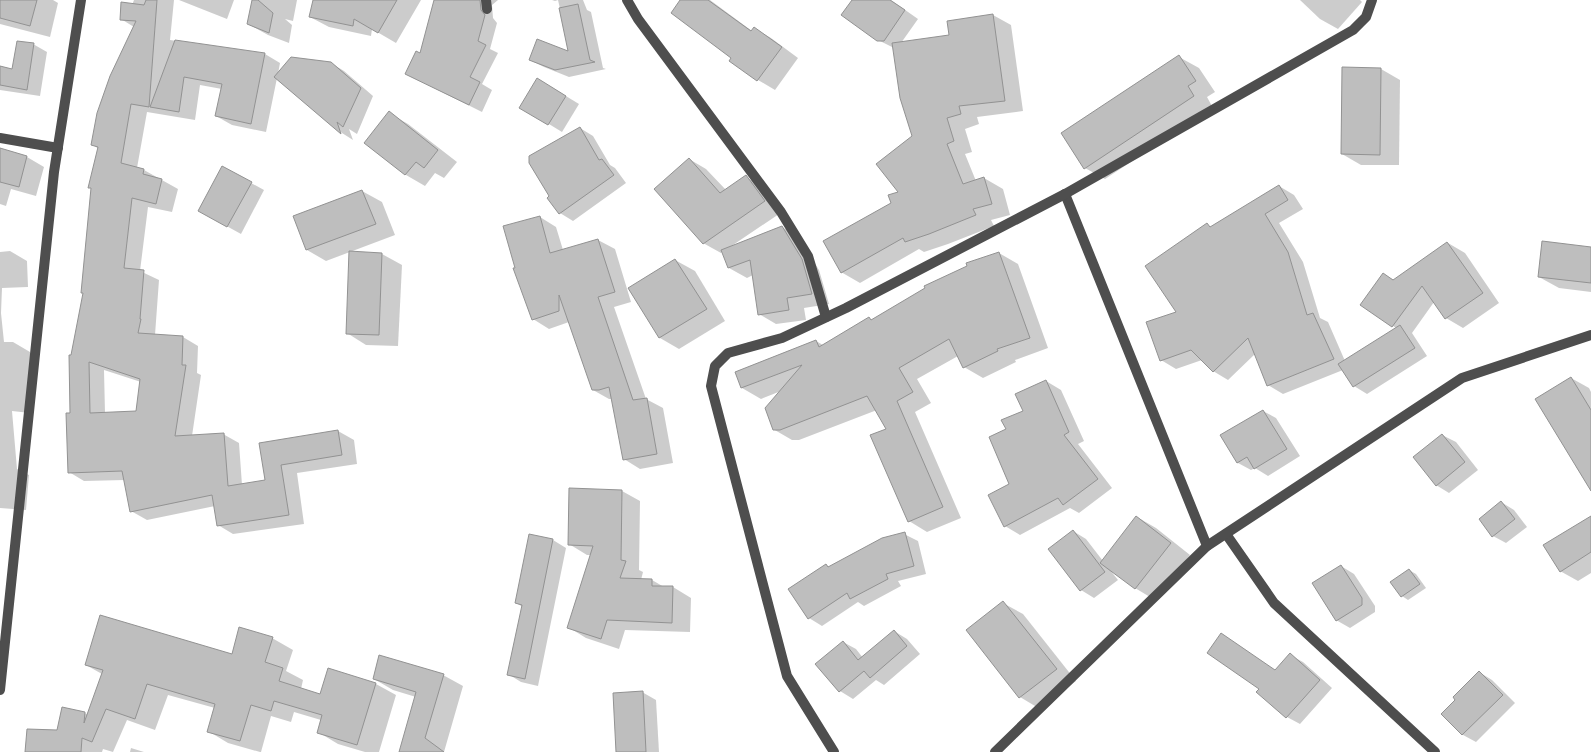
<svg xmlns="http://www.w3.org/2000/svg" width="1591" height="752" viewBox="0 0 1591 752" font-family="Quicksand,sans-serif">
  <rect width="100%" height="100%" fill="#fff"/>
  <!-- shadow -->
  <g fill="#0003" fill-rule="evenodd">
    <path d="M0 0H53L58 3 50 37 0 24Z"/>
    <path d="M134 0H174L170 40 265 54 280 63 278 74 331 63 344 71 373 96 357 134 349 129 353 140 342 133 277 78 266 132 232 125 216 116 222 89 200 85 195 120 147 112 137 168 144 170 178 189 172 212 148 207 140 271 159 280 155 335 183 337 198 346 197 373 201 375 192 436 223 434 239 443 242 485 266 481 260 444 338 431 354 440 357 464 297 473 304 524 233 534 218 525 215 506 147 520 131 511 125 480 84 481 69 472 72 356 84 294 92 189 89 187 99 149 93 145 134 27 121 19 132 5ZM104 370 141 382 136 412 105 413Z"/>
    <path d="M179 0H234L227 19Z"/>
    <path d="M253 0H297L293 21 285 19 292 25 289 43 268 35 248 24Z"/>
    <path d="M314 0H421L396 43 372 29 371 36 329 27 310 17Z"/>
    <path d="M435 0H501H498L492 5 493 18 497 23 490 49 498 53 482 84 492 90 482 112 406 74 421 55Z"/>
    <path d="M552 0H583L587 10 591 12 603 68 606 69 569 77 544 67 530 60 570 53 558 0 555 1Z"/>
    <path d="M682 0H710L752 31 754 28 771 38 798 58 775 90 758 80 730 61 733 58Z"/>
    <path d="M853 0H891L918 19 901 43 950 36 993 15 1011 25 1023 111 977 117 979 124 965 129 972 152 965 154 976 181 984 178 1003 189 1010 215 991 220 994 226 948 244 924 252 919 249 860 283 841 272 899 193 913 137 894 48 878 40Z"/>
    <path d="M1300 0H1360L1362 2 1338 29 1320 19Z"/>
    <path d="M33 44 47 52 40 96 0 90V67L13 70Z"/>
    <path d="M1179 57 1199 68 1215 92 1207 97 1213 108 1105 179 1085 168Z"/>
    <path d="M1381 69 1400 80 1399 165H1361L1342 154Z"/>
    <path d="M551 87 579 104 562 132 521 107Z"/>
    <path d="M389 113 408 124 457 162 444 178 435 173 425 186 406 175 365 143Z"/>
    <path d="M580 128 593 136 610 165 615 168 626 183 573 221 560 213Z"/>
    <path d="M0 149 27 157 44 167 36 196 11 189 6 206 0 204Z"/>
    <path d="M689 159 706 169 726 190 746 177 763 187 782 212 730 247 782 227 799 237 819 270 829 304 804 308 806 320 776 324 759 314 753 275 747 278 729 268 723 251 721 253 703 243Z"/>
    <path d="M251 183 264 190 241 234 212 218Z"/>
    <path d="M1279 186 1294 195 1303 209 1279 223 1303 262 1320 318 1328 322 1345 361 1396 328 1362 305 1383 274 1394 280 1448 243 1465 253 1499 303 1463 328 1446 318 1434 302 1412 333 1427 356 1367 394 1354 386 1343 370 1283 394 1268 385 1255 354 1228 380 1213 371 1202 360 1176 369 1161 360 1207 225 1211 227Z"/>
    <path d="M362 191 382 202 395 235 326 261 307 250 294 217Z"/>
    <path d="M540 217 556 227 563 250 598 240 615 249 631 302 614 307 646 399 663 408 673 463 640 469 624 459 613 399H609L593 390 569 322 549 329 533 319 516 268Z"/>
    <path d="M1591 248V292L1559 288 1539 277Z"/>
    <path d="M10 251 27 261 28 287 2 288 1 313 4 342H13L30 352V413L12 411 17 469 29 475 26 510 0 508V252Z"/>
    <path d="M350 252 382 254 402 265 398 346 366 345 347 333Z"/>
    <path d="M999 253 1018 264 1048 348 1015 360 1016 362 983 378 964 367 958 356 917 379 931 403 915 412 961 518 927 532 909 521 888 429 877 410 799 440H792L773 429 781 391 761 399 742 388 736 372 816 341 823 345 869 318 872 320Z"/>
    <path d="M675 260 695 271 725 321 679 349 660 338 629 288Z"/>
    <path d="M1571 378 1589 388 1591 392V488L1576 467Z"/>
    <path d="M1046 381 1061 390 1084 441 1078 444 1112 488 1079 513 1070 508 1020 535 1005 526 1011 484 1007 430 1024 411Z"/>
    <path d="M1263 411 1276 418 1300 456 1268 476 1255 468 1251 470 1238 463 1222 436Z"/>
    <path d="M1442 435 1456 442 1478 470 1449 493 1436 485Z"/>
    <path d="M570 489 622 491 640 501 639 570 643 572 641 580H652L664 587H673L691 598 690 632 625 630 619 649 586 638 568 627 591 555H587L569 544Z"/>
    <path d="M1501 502 1514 510 1527 527 1506 543 1493 536Z"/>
    <path d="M1137 517 1156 528 1190 555 1155 600 1135 588 1110 570 1118 580 1094 598 1081 590 1049 549 1073 531 1086 539 1103 561Z"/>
    <path d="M1591 517V573L1578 581 1560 571Z"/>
    <path d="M904 534 918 541 926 574 898 581 901 586 864 606 858 602 822 626 809 618 826 565 830 567Z"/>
    <path d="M530 535 553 540 566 548 538 686 521 682 508 674 523 607 516 603Z"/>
    <path d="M1341 566 1354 574 1375 606V612L1350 628 1336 620Z"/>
    <path d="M1409 570 1416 574 1426 588 1408 600 1402 596Z"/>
    <path d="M1003 603 1023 614 1076 681 1040 709 1020 697 967 630Z"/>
    <path d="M894 631 907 639 920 654 884 685 876 680 853 699 840 691 843 642 856 649 863 658Z"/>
    <path d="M1221 634 1276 671 1290 655 1303 662 1332 688 1300 724 1287 717 1260 688Z"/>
    <path d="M272 638 293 650 286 671 303 680 301 689 321 695 376 684 396 695 379 752H365L338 744 318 732 321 720 294 712 291 722 271 716 261 752H260L228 743 208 731 215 708 168 695 155 730 127 720 113 752 103 749 102 752H26L85 713 88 715 102 674 86 665 232 655Z"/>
    <path d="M1479 672 1492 680 1515 703 1476 742 1463 735 1442 714 1457 700Z"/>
    <path d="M443 675 463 686 444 752H400L416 697 393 690 374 679Z"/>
    <path d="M642 692 656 700 659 752H617Z"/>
    <path d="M131 748 144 752H130Z"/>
  </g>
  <!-- building -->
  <g fill="#bebebe" stroke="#929292" fill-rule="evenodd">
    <path d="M0 0H37L30 26 0 18Z"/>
    <path d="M146 0H157L149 107 131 104 121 163 144 169 143 174 162 179 156 204 132 198 124 268 144 270 140 319H141L138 333 183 336 182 365H186L175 436 224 433 228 486 265 480 259 443 338 430 342 455 281 465 289 515 217 526 212 495 130 512 122 471 68 473 66 413H70L69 355H71L83 293H81L91 188H88L98 147 91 145 97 113 110 76 136 21 120 20 121 2 144 5ZM89 362 140 379 136 411 90 413Z"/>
    <path d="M252 0H258L273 13 269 33 247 24Z"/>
    <path d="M313 0H397L378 33 354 19 353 26 309 17Z"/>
    <path d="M434 0H480L481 10 485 15 478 41 486 45 470 77 480 82 469 105 405 74 416 51 420 53Z"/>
    <path d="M680 0H708L751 31 754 27 782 47 757 81 729 61 731 58 671 13Z"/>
    <path d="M852 0H890L905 10 884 41H877L841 15Z"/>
    <path d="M578 4 590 60 595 62 555 70 529 60 537 39 568 51 559 8Z"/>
    <path d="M993 14 1005 101 959 106 961 114 947 118 954 141 947 144 963 184 984 177 992 204 973 209 976 215 929 234 905 242 903 238 841 273 823 241 891 203 888 195 898 192 876 164 912 136 900 98 892 43 949 35 947 21Z"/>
    <path d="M175 40 265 53 251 124 215 116 222 84 184 77 179 112 150 107Z"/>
    <path d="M17 41 34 43 27 90 0 85V66L12 69Z"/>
    <path d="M1179 55 1196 81 1188 86 1194 96 1084 169 1061 133Z"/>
    <path d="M291 57 331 62 361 88 343 127 337 122 341 134 274 77Z"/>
    <path d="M1342 67 1381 68 1380 155 1341 154Z"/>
    <path d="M537 78 566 96 548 125 519 108Z"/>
    <path d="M389 111 438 150 424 168 416 162 405 175 364 143Z"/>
    <path d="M580 127 599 160 602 159 614 175 559 214 547 198 549 196 529 163V156Z"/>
    <path d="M0 148 27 156 19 187 0 182Z"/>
    <path d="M689 158 720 193 746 175 765 201 703 244 654 189Z"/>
    <path d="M222 166 252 182 227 227 198 211Z"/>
    <path d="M1279 185 1288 200 1265 214 1288 252 1307 315 1313 313 1334 359 1267 386 1248 338 1213 372 1191 350 1160 361 1146 322 1176 312 1145 266 1207 223 1210 227Z"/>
    <path d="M362 190 376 224 306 250 293 216Z"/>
    <path d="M540 216 550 253 598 239 615 292 598 297 633 400 647 398 657 454 623 460 609 387 599 390H592L559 295V311L532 320 513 268H515L503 226Z"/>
    <path d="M782 226 802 259 812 294 787 298 789 310 758 315 750 260 728 268 721 250Z"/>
    <path d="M1542 241 1591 247V283L1538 277Z"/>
    <path d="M1447 242 1483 293 1445 319 1422 286 1392 327 1360 305 1383 273 1393 280Z"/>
    <path d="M349 251 382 253 379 335 346 334Z"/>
    <path d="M999 252 1030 338 997 349 998 351 963 368 949 339 899 368 913 392 897 401 943 507 908 522 870 435 886 429 867 396 780 430H773L765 408 802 365 741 388 735 372 816 340 819 347 869 317 871 320 925 288 924 286 967 266 966 263Z"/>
    <path d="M675 259 707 309 659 338 628 288Z"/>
    <path d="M1400 325 1415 348 1353 387 1338 364Z"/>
    <path d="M1571 377 1591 410V491L1535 399Z"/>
    <path d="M1046 380 1069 432 1064 435 1098 479 1063 505 1058 498 1004 527 988 495 1009 484 989 437 1006 429 1001 420 1023 411 1015 394Z"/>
    <path d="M1263 410 1287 449 1254 469 1247 457 1237 463 1220 435Z"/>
    <path d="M1442 434 1465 462 1436 486 1413 457Z"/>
    <path d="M569 488 622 490 621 560 626 561 620 578 652 579V586H673L672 623 607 620 601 639 567 628 593 546 568 545Z"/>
    <path d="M1501 501 1515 519 1492 537 1479 519Z"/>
    <path d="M1136 516 1171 543 1135 589 1100 563Z"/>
    <path d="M1591 516V552L1560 572 1543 545Z"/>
    <path d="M1073 530 1105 572 1080 591 1048 549Z"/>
    <path d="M905 532 914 566 886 574 888 579 850 599 847 593 808 619 788 589 826 564 828 567 882 538Z"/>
    <path d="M529 534 553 539 525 679 507 675 522 605 515 603Z"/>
    <path d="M1341 565 1362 598V605L1336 621 1312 583Z"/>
    <path d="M1409 569 1420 584 1401 597 1390 582Z"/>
    <path d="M1003 601 1057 669 1019 698 966 630Z"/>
    <path d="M100 615 232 654 239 627 273 637 265 662 283 668 279 681 320 694 328 668 376 683 357 745 317 733 322 715 274 701 271 711 251 705 240 741 207 732 215 704 147 684 135 719 106 709 92 742 82 738 81 752H25L27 729 57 730 62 707 85 712 84 723 103 670 85 665Z"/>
    <path d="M894 630 907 646 870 678 864 671 839 692 815 664 843 641 858 660Z"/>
    <path d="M1221 633 1275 670 1290 653 1320 680 1286 718 1256 692 1259 689 1207 653Z"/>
    <path d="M379 655 444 674 425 738 444 752H399L416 692 373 679Z"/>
    <path d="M1479 671 1503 695 1462 735 1441 714 1455 700 1453 697Z"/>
    <path d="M643 691 646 752H616L613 693Z"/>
  </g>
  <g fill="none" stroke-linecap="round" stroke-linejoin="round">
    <!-- minor -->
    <g stroke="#4e4e4e" stroke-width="10">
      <path d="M486 0 487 9"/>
      <path d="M627 0 638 19 781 212 808 256 826 317"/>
      <path d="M0 138 58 148"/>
      <path d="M1065 194 1207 546"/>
      <path d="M1226 534 1274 603 1435 752"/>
      <path d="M0 690 54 172 81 0"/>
      <path d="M834 752 787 676 711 386 715 366 728 353 782 338 846 308 1065 194 1353 30 1366 17 1372 0"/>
      <path d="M995 752 1207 546 1462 378 1591 335"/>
    </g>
  </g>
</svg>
